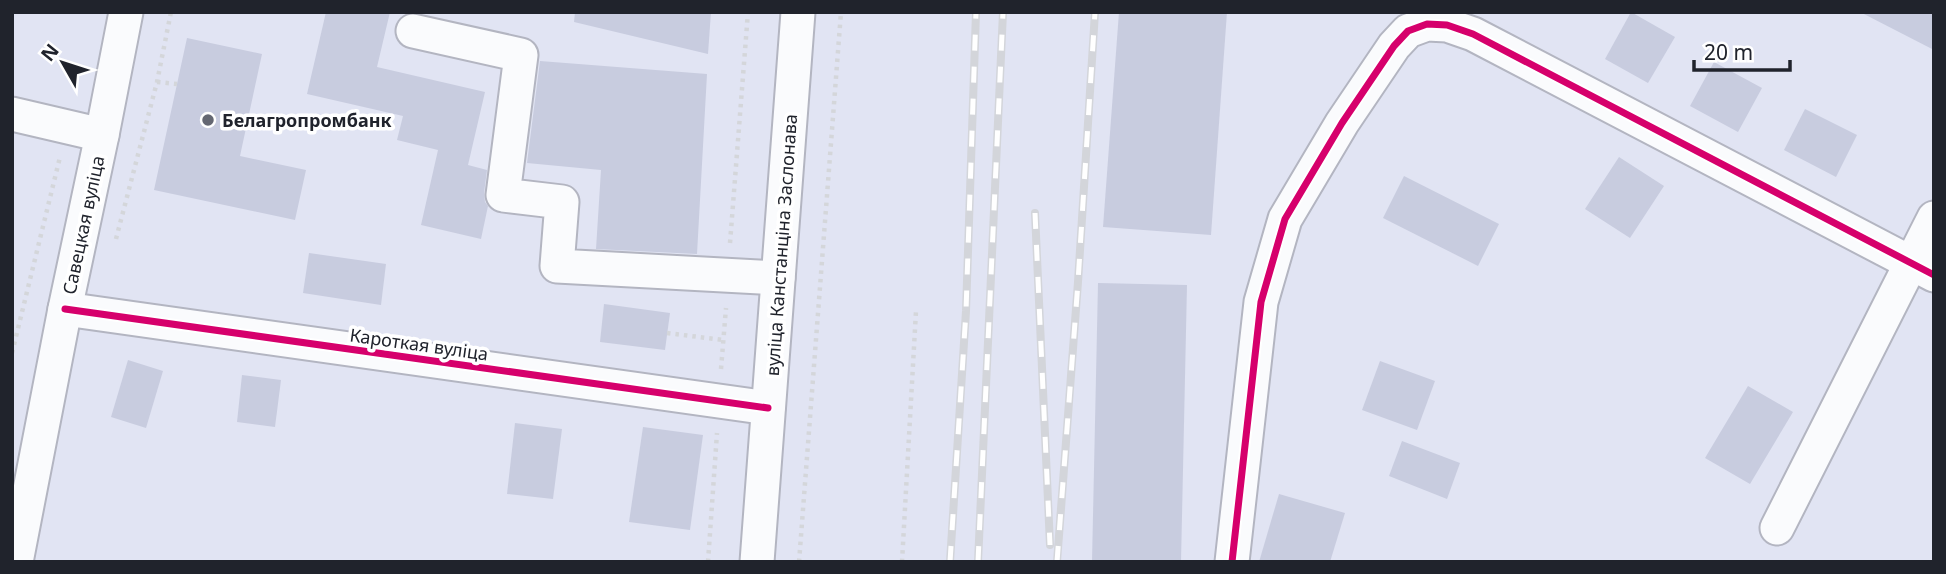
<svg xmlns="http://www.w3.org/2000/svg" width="1946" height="574" viewBox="0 0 1946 574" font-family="'Noto Sans',sans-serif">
  <rect width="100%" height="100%" fill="#e1e4f3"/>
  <!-- building -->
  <g fill="#c8ccdf">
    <path d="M326 12H390L377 67 485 92 468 165 487 170 484 193 485 202 488 206 481 239 421 225 438 150 397 140 403 116 307 94Z"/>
    <path d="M575 12H711L708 54 574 22Z"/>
    <path d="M1119 12H1227L1211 235 1103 227Z"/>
    <path d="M1631 12 1675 37 1648 83 1605 59Z"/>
    <path d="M1860 12H1934V50Z"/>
    <path d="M187 38 262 54 240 156 306 170 295 220 154 190Z"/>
    <path d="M540 61 707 74 697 254 596 249 601 170 527 163Z"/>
    <path d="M1714 62 1762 88 1738 132 1690 106Z"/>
    <path d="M1805 109 1857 135 1836 177 1784 150Z"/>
    <path d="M1619 157 1664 186 1630 238 1585 209Z"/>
    <path d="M1404 176 1499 224 1478 266 1383 218Z"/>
    <path d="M309 253 386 264 381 305 303 293Z"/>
    <path d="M1098 283 1187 285 1181 562H1092Z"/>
    <path d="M604 304 670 313 665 350 600 342Z"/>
    <path d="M128 360 163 371 146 428 111 417Z"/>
    <path d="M1380 361 1435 381 1417 430 1362 410Z"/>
    <path d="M242 375 281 380 275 427 237 422Z"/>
    <path d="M1748 386 1793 412 1750 484 1705 458Z"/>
    <path d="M515 423 562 429 553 499 507 494Z"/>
    <path d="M643 427 703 435 690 530 629 522Z"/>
    <path d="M1402 441 1460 463 1447 499 1389 476Z"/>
    <path d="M1279 494 1345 513 1330 562H1259Z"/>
  </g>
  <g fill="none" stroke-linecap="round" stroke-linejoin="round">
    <defs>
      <g id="minor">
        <path d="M413 31 521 55 503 195 562 202 557 266 778 278"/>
        <path d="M12 114 102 135"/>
        <path d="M65 309 768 408"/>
        <path d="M1777 528 1934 218"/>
        <path d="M16 562 65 309 102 135 126 12"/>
        <path d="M757 562 798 12"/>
        <path d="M1232 562 1261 302 1285 219 1342 123 1394 46 1408 31 1427 24 1447 25 1473 34 1934 275"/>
      </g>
    </defs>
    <!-- minor casing -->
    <use href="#minor" stroke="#b3b5c1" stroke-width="37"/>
    <!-- path -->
    <g stroke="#d4d6da" stroke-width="4.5" stroke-dasharray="3.5 5" stroke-linecap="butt">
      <path d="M157 82 177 84"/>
      <path d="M116 239 157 82 171 12"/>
      <path d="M730 243 748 12"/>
      <path d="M667 333 723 340"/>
      <path d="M12 353 60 157"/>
      <path d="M721 369 726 308"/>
      <path d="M708 562 717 433"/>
      <path d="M799 562 841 12"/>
      <path d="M902 562 916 311"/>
    </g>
    <!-- minor -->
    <use href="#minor" stroke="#fafbfd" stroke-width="33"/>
    <defs>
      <g id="rail">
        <path d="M1035 213 1050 545"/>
        <path d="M950 562 966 311 976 12"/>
        <path d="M978 562 1003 12"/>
        <path d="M1057 562 1078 282 1095 12"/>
      </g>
    </defs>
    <!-- rail casing -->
    <use href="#rail" stroke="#d3d5da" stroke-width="8"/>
    <!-- rail -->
    <use href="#rail" stroke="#fff" stroke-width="5" stroke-dasharray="16" stroke-linecap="butt"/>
    <defs>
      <g id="cycleway">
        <path d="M65 309 768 408"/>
        <path d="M1232 562 1261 302 1285 219 1342 123 1394 46 1408 31 1427 24 1447 25 1473 34 1934 275"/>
      </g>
    </defs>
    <!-- cycleway casing -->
    <use href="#cycleway" stroke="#fff" stroke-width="11"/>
    <!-- cycleway -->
    <use href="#cycleway" stroke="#d6006c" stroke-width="7"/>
  </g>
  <!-- markers -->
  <circle fill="#646772" stroke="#fff" stroke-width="2.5" cx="208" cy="120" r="7"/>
  <g text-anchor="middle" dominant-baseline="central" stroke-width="7" stroke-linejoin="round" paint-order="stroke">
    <!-- poi labels -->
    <g font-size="18" font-weight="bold" fill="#20232c" stroke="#fff" text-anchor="start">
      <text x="222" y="120">Белагропромбанк</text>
    </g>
    <!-- street labels -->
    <g font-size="18" fill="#20232c" stroke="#fff">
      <text transform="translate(83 225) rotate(-78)">Савецкая вуліца</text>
      <text transform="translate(781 245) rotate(-86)">вуліца Канстанціна Заслонава</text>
      <text transform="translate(419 344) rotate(8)">Кароткая вуліца</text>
    </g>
  </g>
  <!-- border -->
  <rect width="1946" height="574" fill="none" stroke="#20232c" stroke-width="28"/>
  <!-- north arrow -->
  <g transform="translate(63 63) rotate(309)" stroke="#ffffff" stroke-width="5" paint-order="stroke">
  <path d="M0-5L12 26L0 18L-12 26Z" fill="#20232c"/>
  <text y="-10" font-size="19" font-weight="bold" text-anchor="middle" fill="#20232c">N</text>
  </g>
  <!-- scale -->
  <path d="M1694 60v10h96v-10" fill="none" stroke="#20232c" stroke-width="3.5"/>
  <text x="1704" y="60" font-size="21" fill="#20232c" stroke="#ffffff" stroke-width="5" paint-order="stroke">20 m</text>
</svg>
